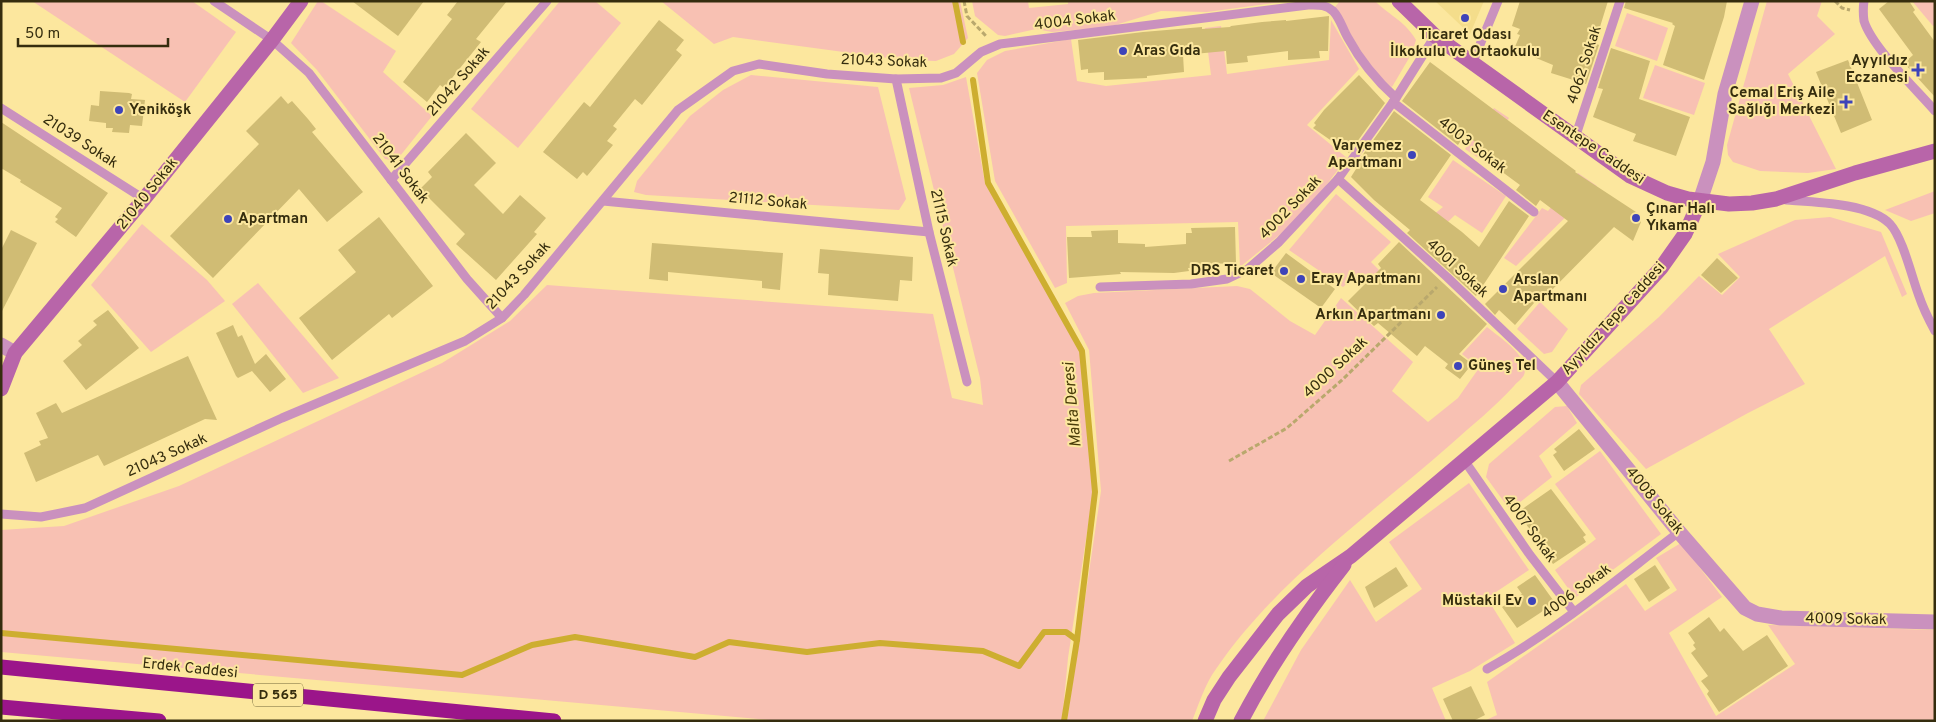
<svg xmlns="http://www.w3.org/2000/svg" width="1936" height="722" viewBox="0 0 1936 722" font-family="Overpass,sans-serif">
  <rect width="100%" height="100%" fill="#fce79e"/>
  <!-- built -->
  <path fill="#f4dd8b" d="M1435 1H1484L1470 34Z"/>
  <!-- green -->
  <g fill="#f8c1b3">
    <path d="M32 1H192L236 32 185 102Z"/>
    <path d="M318 1H321L396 51 383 72 432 116 396 161 385 159 317 70 291 43Z"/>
    <path d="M560 1H595L621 23 518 148 471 109Z"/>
    <path d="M661 1H960L968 38 954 54 936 61 903 60 733 37 714 44Z"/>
    <path d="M972 1H1028L1029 8 1068 4V1H1289L1207 12 1161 11 1109 27 1052 32 1036 29 1005 36 998 35 975 16Z"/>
    <path d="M1340 1H1375C1390 16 1405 21 1416 40L1412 53 1392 87C1370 71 1349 31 1335 7Z"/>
    <path d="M1767 1H1822L1817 16 1835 34 1788 74 1836 169 1808 173 1760 171 1733 162 1728 155 1727 145Z"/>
    <path d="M1912 1H1935V25L1933 26Z"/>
    <path d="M1627 13 1668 28 1657 61 1615 46Z"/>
    <path d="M1331 20 1359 69 1307 125 1347 158 1324 188 1283 232 1240 267 1238 222 1066 226 1067 283 1055 288 995 181 977 73 987 60 1005 51 1071 39 1077 81 1106 86 1211 75 1205 28 1221 26 1227 74 1329 60Z"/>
    <path d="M1655 65 1705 83 1694 115 1643 98Z"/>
    <path d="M751 75 878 87 906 199 899 210 646 195 634 192 637 181 690 116 723 90Z"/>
    <path d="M966 77 985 183 1082 352 1093 493 1068 658 1062 721H781L1 652V530L64 526 179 486 442 363 510 321 547 285 933 314 952 398 983 405 980 378 909 88 943 85Z"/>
    <path d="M1494 108 1509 118 1480 159 1465 149Z"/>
    <path d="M1453 160 1506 196 1482 233 1455 215 1424 245 1411 233 1443 207 1428 197Z"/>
    <path d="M1578 173 1597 186 1516 266 1504 258 1542 208 1548 211Z"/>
    <path d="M1935 191V213L1911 221 1885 210Z"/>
    <path d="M1336 194 1391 242 1371 262 1409 300 1397 312 1358 274 1343 287 1289 250Z"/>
    <path d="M1830 217 1881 232 1907 294 1902 297 1885 256 1769 329 1805 384 1748 413 1646 469 1579 394 1581 385 1659 317 1699 276 1722 295 1740 277 1718 254 1795 220Z"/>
    <path d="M142 224 207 280 225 301 151 352 91 285Z"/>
    <path d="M258 283 339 378 303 393 232 304Z"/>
    <path d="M1237 286 1250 289 1290 321 1315 335 1341 298 1413 362 1392 391 1428 422 1458 398 1479 368 1462 354 1487 327C1499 337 1531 357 1524 375 1522 379 1516 383 1514 386 1494 408 1471 426 1450 445 1369 516 1277 580 1216 669 1205 684 1199 704 1192 721H1067L1101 491 1089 350 1065 303 1078 296 1094 293Z"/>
    <path d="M1540 302 1568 329 1552 352 1544 354 1517 329Z"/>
    <path d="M1567 406 1577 423 1539 456 1552 477 1510 510 1486 477 1489 464 1555 407Z"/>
    <path d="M1600 451 1661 534 1575 598 1555 570 1596 539 1555 484Z"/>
    <path d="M1469 483 1529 570 1487 598 1515 643 1470 671 1432 688 1446 721H1263L1301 650 1350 580 1376 622 1422 589 1389 542Z"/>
    <path d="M1681 543 1722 597 1669 633 1716 716 1795 664 1768 625 1935 630V721H1484L1497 715 1487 682 1626 584 1645 611 1677 590 1656 558Z"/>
  </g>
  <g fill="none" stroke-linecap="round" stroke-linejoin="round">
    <!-- stream -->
    <g stroke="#cdae30" stroke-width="6">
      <path d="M955 1 963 42"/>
      <path d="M973 80 988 183 1082 351 1095 492 1077 640 1064 721"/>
      <path d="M1 633 462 675 532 645 575 637 695 657 729 642 807 652 880 643 983 651 1019 666 1044 632H1066L1077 640"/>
    </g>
  </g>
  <!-- building -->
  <g fill="#d0bc74">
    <path d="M352 1H424L398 36Z"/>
    <path d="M458 1H507L476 39 481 42 444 88 440 85 427 102 403 82 452 19 447 15Z"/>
    <path d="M1520 1H1608L1595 43 1599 45 1586 84 1551 73 1553 65 1514 49 1520 35 1517 34 1520 29 1512 26Z"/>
    <path d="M1626 1H1727L1724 17 1704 80 1663 65 1675 26 1672 24 1673 23 1624 8Z"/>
    <path d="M1889 1H1909L1915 10 1913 12 1935 42V97L1904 63 1913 55 1879 9Z"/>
    <path d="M1329 16 1328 51H1319L1320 58 1288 60V51L1247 56 1248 62 1227 64 1226 51 1183 55 1184 72 1147 76V78L1104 80V72L1088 73V69L1081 70 1078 40 1143 32 1202 27V29L1230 27 1231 26 1262 22 1286 20V21Z"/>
    <path d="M659 20 684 40 676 50 682 55 642 105 635 99 613 126 617 129 607 141 613 145 587 176 583 172 577 179 543 152 584 102 590 107Z"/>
    <path d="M1611 48 1650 61 1639 99 1690 117 1676 156 1633 141 1636 134 1593 117 1603 89 1598 88Z"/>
    <path d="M1848 60 1872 120 1841 133 1816 72Z"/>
    <path d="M1430 62 1553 154 1576 171 1575 172 1639 214 1641 222 1633 241 1614 227 1544 298 1541 295 1515 325 1499 310 1495 315 1485 304 1568 221 1540 200 1536 206 1516 190 1520 185 1486 160 1491 154 1465 134 1458 145 1402 101Z"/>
    <path d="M1359 75 1385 103 1349 153 1313 128 1316 125 1314 123 1324 110Z"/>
    <path d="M100 91 129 93 132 94 131 99 145 100 142 126 130 125 129 133 112 132 113 128H106V123L89 121 91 105 99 106Z"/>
    <path d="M281 96 288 104 292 101 308 119 316 129 312 132 363 192 327 222 299 189 213 278 170 236 259 144 246 131Z"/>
    <path d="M1394 111 1451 155 1420 200 1462 232 1479 247 1509 201 1529 216 1476 296 1407 233 1410 230 1374 200 1351 177 1361 161 1359 160Z"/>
    <path d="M1 122 108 193 76 237 55 222 58 219 55 217 62 208 20 182 21 180 1 168Z"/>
    <path d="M466 133 496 163 474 185 503 214 520 195 546 218 534 232 537 234 496 280 456 244 465 234 420 189 432 177 428 172Z"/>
    <path d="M379 217 433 286 392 318 389 314 332 360 299 318 356 272 338 250Z"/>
    <path d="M1235 227 1236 263 1211 264V268H1188L1189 271 1174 273 1120 272 1121 274 1069 278 1067 237H1092L1091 231 1118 230V243L1145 244V247L1186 244V233H1192L1191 228Z"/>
    <path d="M11 230 37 243 1 313V250Z"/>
    <path d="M1399 242 1487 324 1459 354 1472 364 1460 379 1445 368 1448 364 1425 346 1417 356 1378 323 1374 326 1348 301 1381 268 1378 264Z"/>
    <path d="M652 243 783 253 780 290 762 288V281L668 272V281L649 279Z"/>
    <path d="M820 249 913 257 912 281 900 280 898 301 828 295 829 274 818 273Z"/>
    <path d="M1286 253 1335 289 1321 308 1271 273Z"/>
    <path d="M1717 258 1738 278 1721 293 1701 275Z"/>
    <path d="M108 310 139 348 86 390 63 361 82 345 78 341 97 325 93 321Z"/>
    <path d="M233 325 238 337 242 335 255 364 266 354 286 379 270 392 252 371 238 378 236 376 216 333Z"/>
    <path d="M188 356 217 420 205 419 104 466 98 455 36 482 24 453 41 445 39 441 48 438 36 413 56 403 62 413Z"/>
    <path d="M1579 429 1595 449 1564 471 1553 455 1557 452 1554 449Z"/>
    <path d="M1551 489 1586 535 1583 537 1586 542 1553 564 1518 512Z"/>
    <path d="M1655 565 1670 588 1649 602 1634 579Z"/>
    <path d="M1396 567 1408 586 1374 608 1365 587Z"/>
    <path d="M1535 575 1553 600 1549 606 1540 613 1517 628 1502 607 1522 594 1517 587Z"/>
    <path d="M1709 617 1720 632 1724 628 1743 651 1767 635 1788 666 1719 712 1707 694 1709 691 1701 681 1708 676 1691 653 1696 649 1693 645 1695 643 1688 633Z"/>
    <path d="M1471 686 1485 715 1473 721H1453L1443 699Z"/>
  </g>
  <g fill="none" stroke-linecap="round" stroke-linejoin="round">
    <!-- path -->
    <g stroke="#b9a86d" stroke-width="3" stroke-dasharray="5 2.5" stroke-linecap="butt">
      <path d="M964 1 967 16 986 36"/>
      <path d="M1835 1 1842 8 1850 10"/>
      <path d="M1229 461 1287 428 1342 380 1437 287"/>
    </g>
    <!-- lane -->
    <g stroke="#ca91be" stroke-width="9">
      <path d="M214 1 272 40 309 73 467 279 502 318"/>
      <path d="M1864 1C1863 8 1863 14 1864 21 1872 47 1916 89 1935 111"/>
      <path d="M1472 64 1498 1"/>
      <path d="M896 79 929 232 967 382"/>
      <path d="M1393 102 1534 212"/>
      <path d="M1 108 144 199"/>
      <path d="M1575 138 1620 1"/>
      <path d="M1338 179 1447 277 1557 382"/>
      <path d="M391 180 547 1"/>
      <path d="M1786 200C1814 202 1870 203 1890 224 1903 238 1912 278 1919 296 1923 308 1929 320 1935 331"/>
      <path d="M603 201 929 232"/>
      <path d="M1100 287 1191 284 1227 279 1248 269 1279 242 1338 179 1396 98 1435 36"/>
      <path d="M1464 460 1530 555 1574 612"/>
      <path d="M1 514 41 517 85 508 282 418 465 341 502 318 524 295 678 110 733 71 759 64 827 74 896 79 941 78 956 73 981 52 1000 44 1308 5C1318 5 1325 4 1333 11 1340 18 1343 30 1348 38 1361 62 1376 80 1396 98"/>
      <path d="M1487 669C1556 631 1617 579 1679 532"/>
    </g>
    <!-- street -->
    <g stroke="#ca91be" stroke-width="15">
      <path d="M1700 201 1713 162 1725 94 1752 1"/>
      <path d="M1 345 15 353"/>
      <path d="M1557 382 1679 532 1745 608 1757 614 1781 618 1935 622"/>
    </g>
    <!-- secondary -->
    <g stroke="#b865a9" stroke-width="15">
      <path d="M1399 1 1435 36 1630 176 1667 193 1688 199 1729 204 1752 203 1776 199 1855 173 1935 151"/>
      <path d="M1 389 15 353 144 199 272 40 301 1"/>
      <path d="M1205 721 1214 700 1229 677 1278 614 1307 586 1351 556 1557 382 1661 268 1685 234 1700 201"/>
      <path d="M1241 721C1270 665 1305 615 1344 565"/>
    </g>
    <!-- highway -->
    <g stroke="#9b158a" stroke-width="15">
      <path d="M1 667 554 721"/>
      <path d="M1 707 159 721"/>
    </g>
  </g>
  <!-- markers -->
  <g fill="#3e44b9" stroke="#fce79e" stroke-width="2">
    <circle cx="1465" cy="18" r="5"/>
    <circle cx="1123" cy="51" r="5"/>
    <path d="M1915.5 62.5h5v5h5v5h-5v5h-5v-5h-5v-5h5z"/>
    <path d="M1843.5 94.5h5v5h5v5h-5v5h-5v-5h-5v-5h5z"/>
    <circle cx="119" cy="110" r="5"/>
    <circle cx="1412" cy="155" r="5"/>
    <circle cx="1636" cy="218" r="5"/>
    <circle cx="228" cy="219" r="5"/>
    <circle cx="1284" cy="271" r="5"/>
    <circle cx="1301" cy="279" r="5"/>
    <circle cx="1503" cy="289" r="5"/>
    <circle cx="1441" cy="315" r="5"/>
    <circle cx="1458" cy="366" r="5"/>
    <circle cx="1532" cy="601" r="5"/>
  </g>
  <g text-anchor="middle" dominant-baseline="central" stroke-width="4" stroke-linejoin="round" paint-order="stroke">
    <!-- shield labels -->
    <rect fill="#fce79e" stroke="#716539" stroke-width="1" x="253" y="683.5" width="50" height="23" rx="4"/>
    <g font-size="14" font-weight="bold" fill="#352d0e">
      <text x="278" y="695">D 565</text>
    </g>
    <!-- street labels -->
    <g font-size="15" fill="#352d0e" stroke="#fce79e">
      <text transform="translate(1075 21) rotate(-7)">4004 Sokak</text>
      <text transform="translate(884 62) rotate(2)">21043 Sokak</text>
      <text transform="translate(1585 65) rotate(-72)">4062 Sokak</text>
      <text transform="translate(459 82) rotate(-49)">21042 Sokak</text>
      <text transform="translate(80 142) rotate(33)">21039 Sokak</text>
      <text transform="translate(1472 146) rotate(38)">4003 Sokak</text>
      <text transform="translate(1593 148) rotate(34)">Esentepe Caddesi</text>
      <text transform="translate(400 169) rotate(53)">21041 Sokak</text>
      <text transform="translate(148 194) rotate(-51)">21040 Sokak</text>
      <text transform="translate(768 202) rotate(5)">21112 Sokak</text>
      <text transform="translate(1291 208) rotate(-46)">4002 Sokak</text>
      <text transform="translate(943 228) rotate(77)">21115 Sokak</text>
      <text transform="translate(1457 269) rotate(43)">4001 Sokak</text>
      <text transform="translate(519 276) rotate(-47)">21043 Sokak</text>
      <text transform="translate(1614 319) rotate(-48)">Ayyıldız Tepe Caddesi</text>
      <text transform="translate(1336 368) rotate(-43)">4000 Sokak</text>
      <text transform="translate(167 456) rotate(-24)">21043 Sokak</text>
      <text transform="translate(1654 501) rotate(51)">4008 Sokak</text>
      <text transform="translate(1529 529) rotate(54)">4007 Sokak</text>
      <text transform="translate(1577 592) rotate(-36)">4006 Sokak</text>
      <text transform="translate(1846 620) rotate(1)">4009 Sokak</text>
      <text transform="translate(190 669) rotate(6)">Erdek Caddesi</text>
    </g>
    <!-- poi labels -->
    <g font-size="15" font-weight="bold" fill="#352d0e" stroke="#fce79e" text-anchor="start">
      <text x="1465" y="35" text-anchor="middle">Ticaret Odası<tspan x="1465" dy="17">İlkokulu ve Ortaokulu</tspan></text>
      <text x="1133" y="51">Aras Gıda</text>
      <text x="1908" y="61" text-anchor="end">Ayyıldız<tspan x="1908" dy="17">Eczanesi</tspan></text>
      <text x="1835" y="93" text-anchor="end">Cemal Eriş Aile<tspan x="1835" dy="17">Sağlığı Merkezi</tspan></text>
      <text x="129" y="110">Yeniköşk</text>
      <text x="1402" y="146" text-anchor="end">Varyemez<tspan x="1402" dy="17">Apartmanı</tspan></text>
      <text x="1646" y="209">Çınar Halı<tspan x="1646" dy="17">Yıkama</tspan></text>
      <text x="238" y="219">Apartman</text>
      <text x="1274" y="271" text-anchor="end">DRS Ticaret</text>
      <text x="1311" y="279">Eray Apartmanı</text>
      <text x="1513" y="280">Arslan<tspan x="1513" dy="17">Apartmanı</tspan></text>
      <text x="1431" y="315" text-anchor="end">Arkın Apartmanı</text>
      <text x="1468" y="366">Güneş Tel</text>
      <text x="1522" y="601" text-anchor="end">Müstakil Ev</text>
    </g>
    <!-- water labels -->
    <g font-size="16" font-style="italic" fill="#493c09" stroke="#fce79e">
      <text transform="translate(1073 405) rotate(-95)">Malta Deresi</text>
    </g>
  </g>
  <!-- border -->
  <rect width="1936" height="722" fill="none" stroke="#352d0e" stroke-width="5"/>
  <!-- scale -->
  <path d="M18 38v8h150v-8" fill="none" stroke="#352d0e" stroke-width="2.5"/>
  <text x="25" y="38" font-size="15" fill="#352d0e" stroke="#fce79e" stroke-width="4" paint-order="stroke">50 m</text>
</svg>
